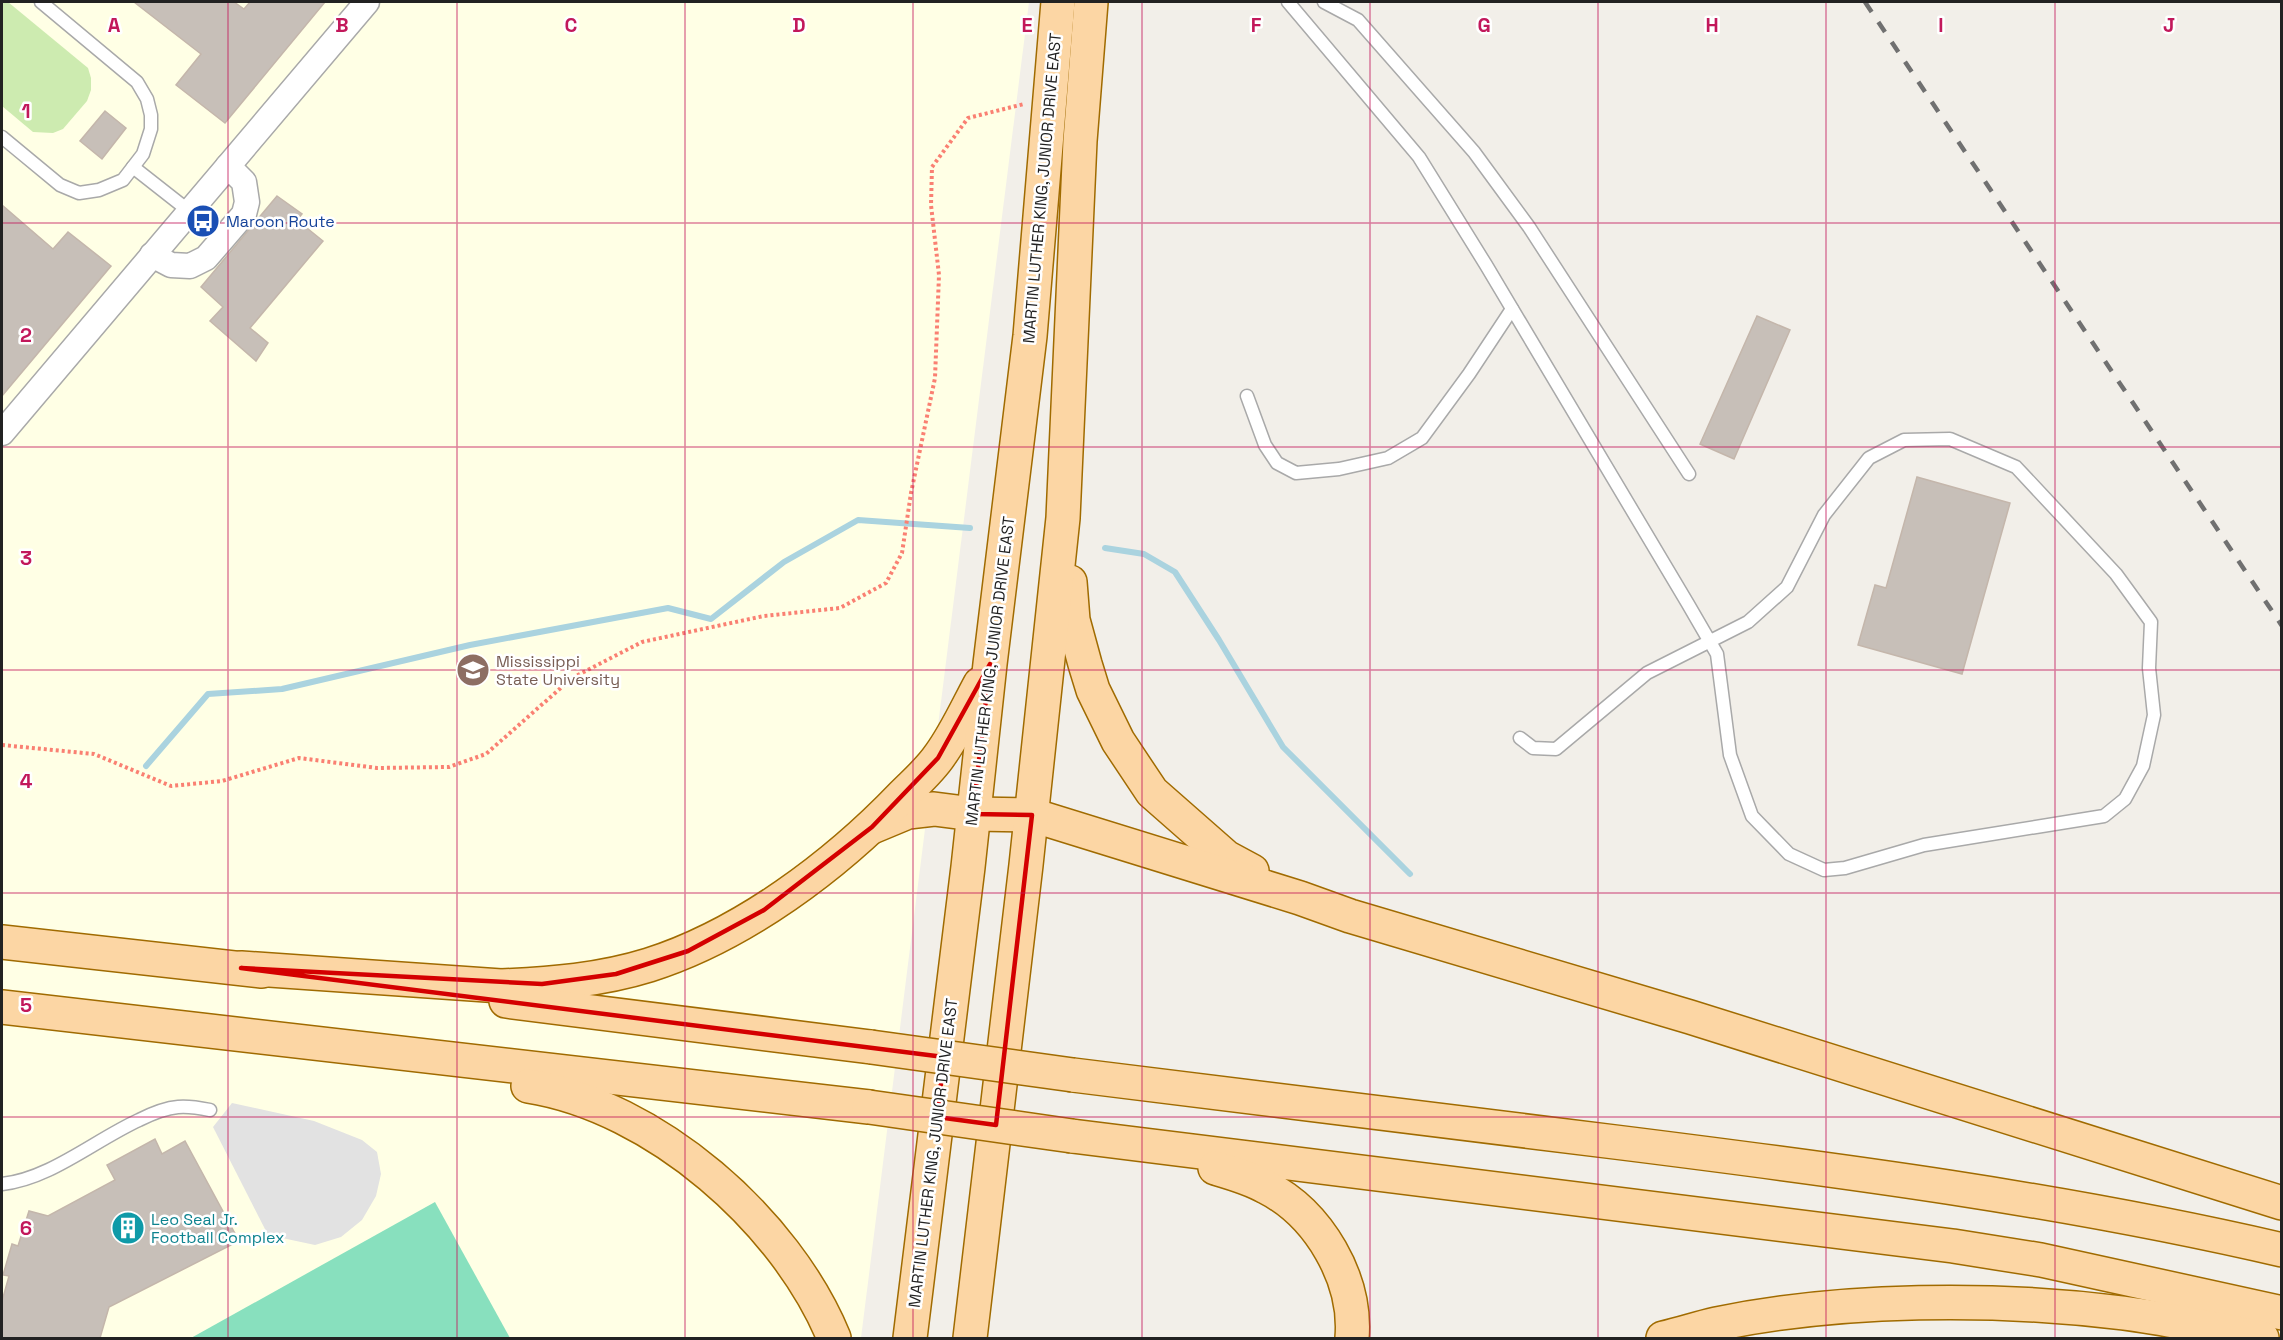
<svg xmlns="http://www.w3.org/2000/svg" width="2283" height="1340" viewBox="0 0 2283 1340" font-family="'Space Grotesk',sans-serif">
  <rect width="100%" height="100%" fill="#f2efe9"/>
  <!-- education -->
  <path fill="#ffffe5" d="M2 2H1029L861 1338H2Z"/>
  <!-- grass -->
  <path fill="#cdebb0" d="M2 2H8L88 68 91 78V90L87 101 63 129 53 133 33 132 2 106Z"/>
  <!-- pitch -->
  <path fill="#88e0be" d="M435 1202 510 1338H191Z"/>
  <!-- parking -->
  <path fill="#e2e2e2" d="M232 1103 314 1121 362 1140 377 1152 381 1174 376 1196 362 1220 341 1237 315 1245 268 1235 213 1127Z"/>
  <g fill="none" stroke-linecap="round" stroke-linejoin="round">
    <!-- stream -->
    <g stroke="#aad3df" stroke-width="6">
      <path d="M1105 548 1144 554 1175 572 1219 640 1283 747 1410 874"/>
      <path d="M146 766 208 694 282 689 470 645 668 608 711 619 784 562 858 520 970 528"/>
    </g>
  </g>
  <!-- building -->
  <g fill="#c7bfb8" stroke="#c4b6ab" stroke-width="1.5">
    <path d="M134 2H234L244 9 250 2H325L225 123 176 85 201 54Z"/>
    <path d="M105 111 126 128 102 159 80 141Z"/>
    <path d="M277 196 302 214 297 220 323 241 250 328 268 343 256 361 210 321 223 307 201 287Z"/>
    <path d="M2 205 53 249 68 232 111 266 2 396Z"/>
    <path d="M1757 316 1790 330 1734 459 1700 444Z"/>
    <path d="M1917 477 2010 503 1962 674 1858 645 1875 585 1886 588Z"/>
    <path d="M155 1139 162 1154 185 1141 239 1241 109 1307 100 1338H2V1301L9 1276 3 1275 12 1244 18 1246 29 1211 48 1216 115 1180 107 1165Z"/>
  </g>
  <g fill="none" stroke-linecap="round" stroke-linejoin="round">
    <defs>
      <g id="lane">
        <path d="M1288 2 1419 157 1486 265 1688 604 1717 654 1730 755 1752 816 1789 854 1824 870 1845 868 1924 845 2104 816 2125 799 2143 766 2154 715 2149 668 2151 622 2116 574 2016 467 1950 439 1904 440 1869 458 1824 515 1787 587 1748 622 1647 673 1556 749 1533 748 1520 738"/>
        <path d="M1324 2 1358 20 1474 152 1529 227 1689 474"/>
        <path d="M2 137 60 185 79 193 99 190 123 180 143 154 151 129V115L147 99 137 82 41 2"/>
        <path d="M133 167 189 211"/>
        <path d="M1247 396 1265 445 1277 463 1296 473 1339 469 1388 458 1422 438 1469 374 1512 309"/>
        <path d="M2 1184C50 1179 95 1140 139 1120 151 1114 165 1108 178 1107 189 1106 200 1108 210 1110"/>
      </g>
      <g id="street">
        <path d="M152 255 171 265 190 266 206 258 244 214 247 202 244 182 228 166"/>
        <path d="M2 433 367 2"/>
      </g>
      <g id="primary">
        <path d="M1070 582 1073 620 1085 664 1093 690 1118 741 1152 792 1226 857 1252 871"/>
        <path d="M872 827 908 812 934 809 973 814 1032 815 1300 898 1350 916 1690 1017 2282 1203"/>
        <path d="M2 942 262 971"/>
        <path d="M241 968 501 986C551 984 601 980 649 965 743 935 835 866 903 795 916 782 930 770 940 755 956 733 967 708 980 684"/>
        <path d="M506 1001 871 1047"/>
        <path d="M2 1007 869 1107"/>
        <path d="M1073 1075C1254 1098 1435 1120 1615 1142 1839 1170 2062 1199 2282 1250"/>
        <path d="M528 1086C655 1106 786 1221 834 1338"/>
        <path d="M1072 1136 1953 1246 2041 1260 2282 1313"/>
        <path d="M1215 1168C1232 1173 1250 1178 1266 1187 1319 1214 1357 1279 1352 1338"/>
        <path d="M910 1338 968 867 990 664 1030 336 1058 2"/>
        <path d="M970 1338 1026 865 1063 518 1080 141 1091 2"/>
        <path d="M1663 1338C1681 1334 1698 1328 1716 1324 1842 1298 1995 1297 2123 1313 2170 1319 2216 1329 2262 1338"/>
      </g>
    </defs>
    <!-- lane casing -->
    <use href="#lane" stroke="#a9a9a9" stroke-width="15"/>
    <!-- street casing -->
    <use href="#street" stroke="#a9a9a9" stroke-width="27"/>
    <!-- primary casing -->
    <use href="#primary" stroke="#a06b00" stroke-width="36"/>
    <!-- path -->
    <path stroke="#fa8072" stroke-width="4" stroke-dasharray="3 3" stroke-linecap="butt" d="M2 745 94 754 171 786 222 781 299 758 377 768 449 767 486 754 572 678 642 642 764 616 840 608 886 583 902 553 911 493 935 378 939 275 931 205 932 167 968 118 1024 104"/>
    <!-- lane -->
    <use href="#lane" stroke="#fff" stroke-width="12"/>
    <!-- street -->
    <use href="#street" stroke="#fff" stroke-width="24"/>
    <!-- primary -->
    <use href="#primary" stroke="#fcd6a4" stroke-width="33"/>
    <!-- rail -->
    <path stroke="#707070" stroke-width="4.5" stroke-dasharray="12 12" stroke-linecap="butt" d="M1865 2 2282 626"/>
    <defs>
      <g id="primary-bridge">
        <path d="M871 1047 1073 1075"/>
        <path d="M869 1107 1072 1136"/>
      </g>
    </defs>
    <!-- primary-bridge casing -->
    <use href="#primary-bridge" stroke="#a06b00" stroke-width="36" stroke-linecap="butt"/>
    <!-- primary-bridge -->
    <use href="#primary-bridge" stroke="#fcd6a4" stroke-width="33"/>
  </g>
  <!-- marked area -->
  <path fill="none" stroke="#d40000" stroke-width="4.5" stroke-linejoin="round" d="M990 664 973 814 1032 815 996 1125 937 1117 944 1057 241 968 542 984 616 974 688 951 764 910 872 827 938 758Z"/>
  <!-- grid -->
  <path fill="none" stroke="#c2185b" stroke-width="1.5" stroke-opacity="0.55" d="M228 2V1338M457 2V1338M685 2V1338M913 2V1338M1142 2V1338M1370 2V1338M1598 2V1338M1826 2V1338M2055 2V1338M2 223H2282M2 447H2282M2 670H2282M2 893H2282M2 1117H2282"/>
  <!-- icons -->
  <defs>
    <symbol id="bus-disc" viewBox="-11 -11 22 22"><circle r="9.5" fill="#1a4fb4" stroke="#fff"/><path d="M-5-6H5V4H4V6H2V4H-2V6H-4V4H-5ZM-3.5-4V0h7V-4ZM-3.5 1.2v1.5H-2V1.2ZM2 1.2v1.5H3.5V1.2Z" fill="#fff"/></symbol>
    <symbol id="university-disc" viewBox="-11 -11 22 22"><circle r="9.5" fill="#8d6e63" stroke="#fff"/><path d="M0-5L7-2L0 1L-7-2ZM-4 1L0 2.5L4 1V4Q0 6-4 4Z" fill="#fff"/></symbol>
    <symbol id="building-disc" viewBox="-11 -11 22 22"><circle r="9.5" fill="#0f9aa8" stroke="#fff"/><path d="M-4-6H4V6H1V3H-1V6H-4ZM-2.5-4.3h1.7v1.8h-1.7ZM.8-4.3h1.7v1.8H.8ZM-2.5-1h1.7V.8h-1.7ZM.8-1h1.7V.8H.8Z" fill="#fff"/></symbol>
  </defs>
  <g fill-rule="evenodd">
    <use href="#bus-disc" x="184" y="202" width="38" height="38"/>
    <use href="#university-disc" x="454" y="651" width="38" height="38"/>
    <use href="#building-disc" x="109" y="1209" width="38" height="38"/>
  </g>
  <g text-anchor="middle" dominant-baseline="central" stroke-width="5" stroke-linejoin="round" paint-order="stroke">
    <!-- street labels -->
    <g font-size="16" fill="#222" stroke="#fff">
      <text transform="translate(1042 188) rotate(-85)">MARTIN LUTHER KING, JUNIOR DRIVE EAST</text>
      <text transform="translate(990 671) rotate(-83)">MARTIN LUTHER KING, JUNIOR DRIVE EAST</text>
      <text transform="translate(933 1153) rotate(-83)">MARTIN LUTHER KING, JUNIOR DRIVE EAST</text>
    </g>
    <!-- transit labels -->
    <g font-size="16" fill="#164399" stroke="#fff" text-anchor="start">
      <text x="226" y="221">Maroon Route</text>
    </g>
    <!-- education labels -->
    <g font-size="16" fill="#785e54" stroke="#fff" text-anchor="start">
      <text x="496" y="661">Mississippi<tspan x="496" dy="18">State University</tspan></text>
    </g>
    <!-- culture labels -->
    <g font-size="16" fill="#0d838f" stroke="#fff" text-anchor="start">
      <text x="151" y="1219">Leo Seal Jr.<tspan x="151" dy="18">Football Complex</tspan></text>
    </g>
  </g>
  <g font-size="20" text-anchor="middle" font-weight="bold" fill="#c2185b" stroke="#fff" stroke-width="5" stroke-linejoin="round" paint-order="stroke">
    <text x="114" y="32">A</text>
    <text x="342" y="32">B</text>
    <text x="571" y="32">C</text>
    <text x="799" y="32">D</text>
    <text x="1027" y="32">E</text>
    <text x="1256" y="32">F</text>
    <text x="1484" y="32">G</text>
    <text x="1712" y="32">H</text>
    <text x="1941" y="32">I</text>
    <text x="2169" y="32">J</text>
    <text x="26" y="118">1</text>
    <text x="26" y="342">2</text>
    <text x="26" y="565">3</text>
    <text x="26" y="788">4</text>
    <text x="26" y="1012">5</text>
    <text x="26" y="1235">6</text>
  </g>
  <!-- border -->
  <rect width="2283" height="1340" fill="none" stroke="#222222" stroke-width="6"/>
</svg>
